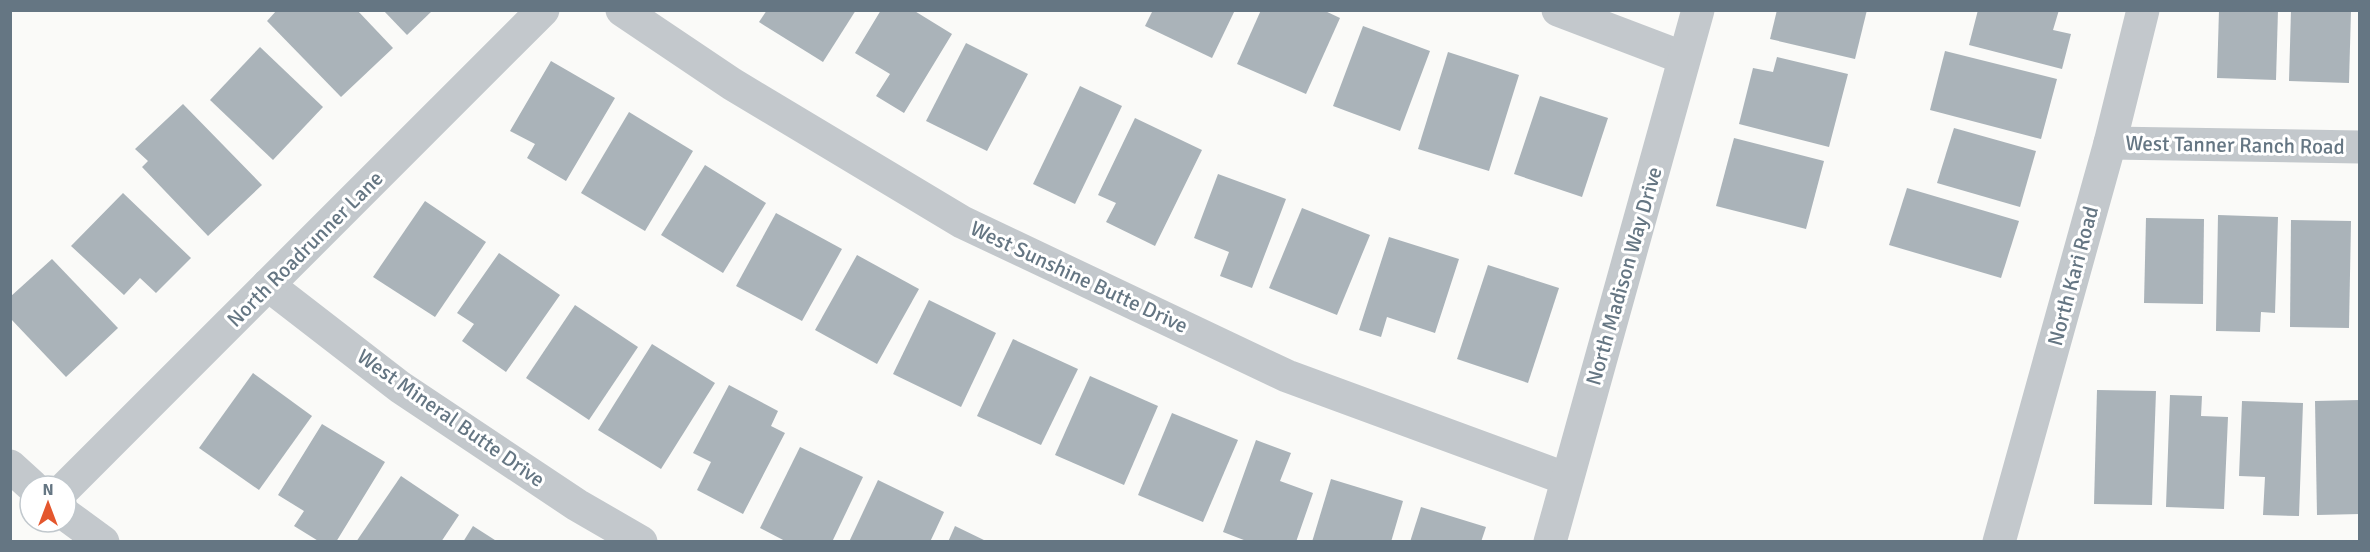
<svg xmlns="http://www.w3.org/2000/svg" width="2370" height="552" viewBox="0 0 2370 552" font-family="Signika,sans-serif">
  <rect width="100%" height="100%" fill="#fafaf8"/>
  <!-- building -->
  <g fill="#aab3b9">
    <path d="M277 10H357L393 48 341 97 267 21Z"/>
    <path d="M383 10H433L407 35Z"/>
    <path d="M767 10H856L823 62 759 22Z"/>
    <path d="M881 10H913L952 34 904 113 876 96 890 74 855 53Z"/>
    <path d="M1153 10H1235L1212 58 1145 26Z"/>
    <path d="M1261 10H1323L1340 18 1306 94 1237 64Z"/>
    <path d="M1777 10H1867L1855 59 1770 39Z"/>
    <path d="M1978 10H2059L2053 30 2071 34 2062 69 1969 45Z"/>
    <path d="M2219 10H2278L2276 80 2217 78Z"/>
    <path d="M2291 10H2351L2349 83 2289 81Z"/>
    <path d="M1363 26 1430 51 1400 131 1333 106Z"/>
    <path d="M966 43 1028 74 987 151 926 121Z"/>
    <path d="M260 47 323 107 273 160 210 100Z"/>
    <path d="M1945 51 2057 79 2041 139 1930 110Z"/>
    <path d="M1448 52 1519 75 1489 171 1418 149Z"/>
    <path d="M1777 57 1848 74 1829 147 1739 124 1753 68 1773 72Z"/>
    <path d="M551 61 615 98 566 181 527 158 535 144 510 131Z"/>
    <path d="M1080 86 1122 106 1075 204 1033 184Z"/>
    <path d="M1540 96 1608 118 1582 197 1514 174Z"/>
    <path d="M183 104 262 185 208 236 142 167 148 161 135 149Z"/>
    <path d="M629 112 693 151 645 231 581 193Z"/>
    <path d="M1135 118 1202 150 1155 246 1106 222 1116 203 1098 195Z"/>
    <path d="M1954 128 2036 151 2020 207 1937 183Z"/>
    <path d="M1734 138 1824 161 1806 229 1716 206Z"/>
    <path d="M705 165 766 203 723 273 661 235Z"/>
    <path d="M1218 174 1286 199 1252 288 1220 276 1229 252 1194 238Z"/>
    <path d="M1907 188 2019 221 2001 278 1889 245Z"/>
    <path d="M123 193 191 258 156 293 140 278 124 295 71 246Z"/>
    <path d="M425 201 486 242 435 317 373 277Z"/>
    <path d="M1302 208 1370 235 1337 315 1269 288Z"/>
    <path d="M776 213 842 249 802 321 736 286Z"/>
    <path d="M2218 215 2278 217 2275 313 2261 312 2260 332 2216 331Z"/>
    <path d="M2146 218 2204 219 2203 304 2144 303Z"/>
    <path d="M2291 220 2351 221 2349 328 2290 327Z"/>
    <path d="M1389 237 1459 259 1435 333 1387 317 1381 337 1359 330Z"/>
    <path d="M499 253 560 295 506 372 462 341 474 324 457 313Z"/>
    <path d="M857 255 919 289 877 364 815 330Z"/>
    <path d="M52 259 118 328 66 377 10 318V297Z"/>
    <path d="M1488 265 1559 288 1528 383 1457 359Z"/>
    <path d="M929 300 996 333 961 407 893 374Z"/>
    <path d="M575 305 638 347 589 420 526 378Z"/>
    <path d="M1013 339 1078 369 1041 445 977 416Z"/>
    <path d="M652 344 715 383 661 469 598 430Z"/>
    <path d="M253 373 312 416 259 490 199 448Z"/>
    <path d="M1090 376 1158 406 1124 485 1055 455Z"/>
    <path d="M729 385 778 411 771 426 785 433 743 514 697 490 711 462 693 453Z"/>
    <path d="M2097 390 2156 391 2152 505 2094 504Z"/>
    <path d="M2170 395 2202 396 2201 416 2228 417 2224 509 2166 507Z"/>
    <path d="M2360 400V514L2317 515 2315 401Z"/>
    <path d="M2242 401 2303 403 2299 516 2263 515 2265 477 2239 476Z"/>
    <path d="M1172 413 1238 440 1203 522 1138 495Z"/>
    <path d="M322 424 385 462 336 542H320L294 526 304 511 278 495Z"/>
    <path d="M1256 440 1291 453 1280 481 1313 493 1296 542H1249L1223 532Z"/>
    <path d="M800 447 863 477 832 542H787L760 528Z"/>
    <path d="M401 476 459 515 441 542H356Z"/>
    <path d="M1331 479 1403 501 1391 542H1312Z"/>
    <path d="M878 480 944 512 930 542H849Z"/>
    <path d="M1421 507 1486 527 1481 542H1410Z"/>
    <path d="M473 526 498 542H463Z"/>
    <path d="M955 526 988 542H948Z"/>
  </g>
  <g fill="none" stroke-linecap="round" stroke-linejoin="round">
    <!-- minor -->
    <g stroke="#c3c8cc" stroke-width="33">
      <path d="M622 10 732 84 962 222 1287 376 1567 479"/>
      <path d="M1558 10 1684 58"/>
      <path d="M2110 143 2360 147"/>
      <path d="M268 285 400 387 577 505 641 542"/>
      <path d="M66 487 543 10"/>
      <path d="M1550 542 1698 10"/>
      <path d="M1999 542 2110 143 2143 10"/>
    </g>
    <!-- tertiary -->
    <g stroke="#c3c8cc" stroke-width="33">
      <path d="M10 466 32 486"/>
      <path d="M66 515 103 542"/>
    </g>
  </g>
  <g text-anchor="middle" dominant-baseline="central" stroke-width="6" stroke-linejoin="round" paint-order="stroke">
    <!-- street labels -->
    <g font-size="21" fill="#657683" stroke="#fff">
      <text transform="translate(2235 145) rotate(1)">West Tanner Ranch Road</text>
      <text transform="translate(305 249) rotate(-45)">North Roadrunner Lane</text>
      <text transform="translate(1624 276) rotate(-74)">North Madison Way Drive</text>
      <text transform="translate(2073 276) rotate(-75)">North Kari Road</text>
      <text transform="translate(1079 277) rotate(25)">West Sunshine Butte Drive</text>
      <text transform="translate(451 418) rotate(35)">West Mineral Butte Drive</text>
    </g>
  </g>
  <!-- border -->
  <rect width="2370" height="552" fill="none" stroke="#657683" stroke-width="24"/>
  <!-- north arrow -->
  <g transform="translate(48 504)"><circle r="28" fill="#ffffff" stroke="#c1c8cd" stroke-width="1.5"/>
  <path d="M0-4.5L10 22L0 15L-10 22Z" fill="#e4572e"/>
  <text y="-9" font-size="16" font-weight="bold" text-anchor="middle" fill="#657683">N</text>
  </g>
</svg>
